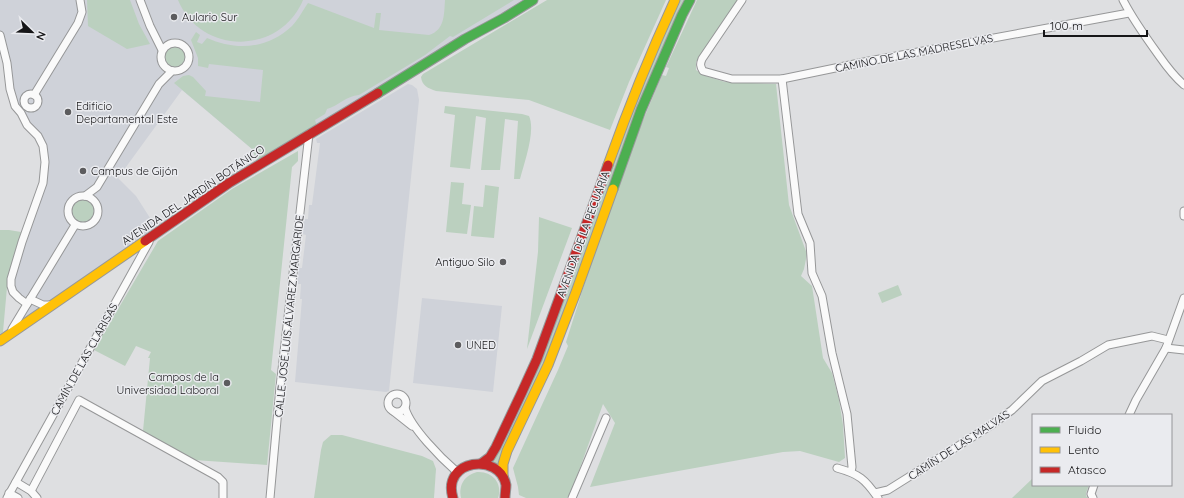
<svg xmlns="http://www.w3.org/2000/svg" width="1184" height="498" viewBox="0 0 1184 498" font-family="Quicksand,sans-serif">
  <rect width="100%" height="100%" fill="#dedfe1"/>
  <!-- built -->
  <g fill="#cfd2d9">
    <path d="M0 0H522L259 165 252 149 182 90 118 178 136 196 159 232 9 335 27 304 11 286 43 183V146L15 106 0 35Z"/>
    <path d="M408 84 412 85 417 89 419 100 389 391 386 392 295 382 302 299H300L301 284H297L299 268H302L306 235 302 234 304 219H308L309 205H312L320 143H317L316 139Z"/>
    <path d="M422 298 502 306 493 392 413 383Z"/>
  </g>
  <!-- green -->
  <g fill="#bbd0bf">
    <path d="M87 0H130L139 24 150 44 127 49 88 26Z"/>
    <path d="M178 0H303C280 55 201 56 178 0Z"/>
    <path d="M445 0H514L453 37 450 36 425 55 359 95C346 96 338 106 327 109L325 114 315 120 318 129 259 165 252 149 174 83 183 76 189 75 193 77 206 91 205 96 260 102 263 70 209 64 208 68 198 66V58L191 40 196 32 200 35 197 42 202 44 207 38C236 51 268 49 292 26 298 20 303 10 308 3L374 28 376 13H381L379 30 429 35C445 30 444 14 445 0Z"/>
    <path d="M547 0H666L629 82 610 130 529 100 436 91C428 88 422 86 421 77L423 74Z"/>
    <path d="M675 0H690L682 15 576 292 507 451 503 477 489 465 536 361Z"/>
    <path d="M697 0H739L696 62V70L706 76 725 82 776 84 789 205 807 254 804 269 801 276 812 286 823 358 832 373 839 400 843 425 845 458 839 462 800 451 783 452 590 487 615 423 603 404 572 490 567 498H526L519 495 518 487 513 468 558 370 568 346 566 342 587 276 636 137 662 75 666 76 669 68 666 67Z"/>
    <circle cx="175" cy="57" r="12"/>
    <path d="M445 106 522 114 529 116C536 131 524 163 520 179H514L518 121 505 119 500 170H481L486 118 476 116 470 169 450 167 455 115 444 113Z"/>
    <path d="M298 151V161L292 167 271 370 276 374 267 465 194 460 143 431 150 358H148L151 352 136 346 125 366 94 350 158 241 232 189Z"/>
    <path d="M451 182 464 183 462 204 471 205 467 234 446 232Z"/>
    <path d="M485 185 499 187 494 238 471 236 474 206 483 207Z"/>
    <circle cx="82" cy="211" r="12"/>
    <path d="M539 217 572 228 527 349 538 252Z"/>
    <path d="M0 230H9L21 232 8 276 3 332 0 334Z"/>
    <path d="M898 285 902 295 882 303 878 293Z"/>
    <path d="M331 435H342L422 456 433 461 436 469 434 498H314L321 450 323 442Z"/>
    <path d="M477 472C492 471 503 483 498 498H461C458 485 465 475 477 472Z"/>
    <path d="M1033 478V485H1089L1086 493V496L1088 498H1012Z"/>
  </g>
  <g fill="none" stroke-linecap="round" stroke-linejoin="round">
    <defs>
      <g id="street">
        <path d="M140 0 150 26 162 50"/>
        <path d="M742 0 702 59C700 64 700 66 703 71L732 79H782L869 61 1129 13"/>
        <path d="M1123 0C1133 20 1147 39 1160 57 1167 67 1175 77 1184 85"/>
        <path d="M0 35 7 63 10 89 15 106 21 113 27 125 38 136 43 146 45 162 43 183 22 242 11 279V286L13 292 19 298 27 304"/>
        <circle cx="175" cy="57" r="14"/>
        <path d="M782 79 798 214 810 243 812 273 822 296 832 353 847 414 852 467 851 472"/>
        <circle cx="31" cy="101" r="7"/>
        <path d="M34 95 78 23 82 12 80 0"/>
        <circle cx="83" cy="211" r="15"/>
        <path d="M85 196 97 187 159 84 172 71"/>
        <path d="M1184 211V216"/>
        <path d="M30 299 43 305H51"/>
        <path d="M12 329 75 225"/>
        <path d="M1166 348 1184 350"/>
        <circle cx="397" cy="403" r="9"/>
        <path d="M405 408C411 428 441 458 457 472"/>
        <path d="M393 411 412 426"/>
        <path d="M1129 415 1136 400 1166 348 1184 298"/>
        <path d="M837 468C859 474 865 479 878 498"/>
        <path d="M16 482 31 491 37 498"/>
        <path d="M31 491 79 400 218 477 223 482V498"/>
        <path d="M9 493 18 498"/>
        <path d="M875 493 888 490 990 426 1012 410 1042 381 1081 361 1108 345 1152 336 1168 340"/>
        <path d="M7 498 149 242"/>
        <path d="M270 498 280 387 309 134"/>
        <path d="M572 498 606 418"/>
        <path d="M1093 498 1091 494 1094 485"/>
      </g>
      <g id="fast">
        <path d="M378 93 465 39 504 18 533 0"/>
        <path d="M613 189 641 110 682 15 690 0"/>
      </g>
      <g id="slow">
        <path d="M608 165C628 109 650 54 675 0"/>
        <path d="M0 341 145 241"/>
        <path d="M503 477V464L507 451 548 365 576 292 613 189"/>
      </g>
      <g id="jam">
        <path d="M145 241 229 183 378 93"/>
        <path d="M482 463 490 457 496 447 522 392 537 359 608 165"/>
        <path d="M453 498C441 459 500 452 506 485 506 489 505 494 505 498"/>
      </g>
    </defs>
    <!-- street casing -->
    <use href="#street" stroke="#969798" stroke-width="9"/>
    <!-- fast casing -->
    <use href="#fast" stroke="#969798" stroke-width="11"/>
    <!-- slow casing -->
    <use href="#slow" stroke="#969798" stroke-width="11"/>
    <!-- jam casing -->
    <use href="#jam" stroke="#969798" stroke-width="11"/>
    <!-- street -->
    <use href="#street" stroke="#fafafa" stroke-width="7"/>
    <!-- fast -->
    <use href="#fast" stroke="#4caf50" stroke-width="9"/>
    <!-- slow -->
    <use href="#slow" stroke="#ffc107" stroke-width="9"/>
    <!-- jam -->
    <use href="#jam" stroke="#c62828" stroke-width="9"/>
  </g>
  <!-- markers -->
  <g fill="#5c5c5e" stroke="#eaebef" stroke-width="1.5">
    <circle cx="174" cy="17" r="4"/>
    <circle cx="68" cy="112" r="4"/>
    <circle cx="83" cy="171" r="4"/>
    <circle cx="503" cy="262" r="4"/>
    <circle cx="458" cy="345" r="4"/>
    <circle cx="227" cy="383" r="4"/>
  </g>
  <g text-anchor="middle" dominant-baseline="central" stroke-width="3" stroke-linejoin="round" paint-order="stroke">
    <!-- poi labels -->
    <g font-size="11" fill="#161618" stroke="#eaebef" text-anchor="start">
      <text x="182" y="17">Aulario Sur</text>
      <text x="76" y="106">Edificio<tspan x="76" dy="13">Departamental Este</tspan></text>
      <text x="91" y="171">Campus de Gijón</text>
      <text x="495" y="262" text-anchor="end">Antiguo Silo</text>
      <text x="466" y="345">UNED</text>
      <text x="219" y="377" text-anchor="end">Campos de la<tspan x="219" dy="13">Universidad Laboral</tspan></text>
    </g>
    <!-- street labels -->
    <g font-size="11" fill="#161618" stroke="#eaebef">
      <text transform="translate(914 53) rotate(-11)">CAMINO DE LAS MADRESELVAS</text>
      <text transform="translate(193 195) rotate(-34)">AVENIDA DEL JARDÍN BOTÁNICO</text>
      <text transform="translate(583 234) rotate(-70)">AVENIDA DE LA PECUARIA</text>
      <text transform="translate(289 316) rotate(-84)">CALLE JOSÉ LUIS ÁLVAREZ MARGARIDE</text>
      <text transform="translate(84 359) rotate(-61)">CAMÍN DE LAS CLARISAS</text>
      <text transform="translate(959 445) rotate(-33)">CAMÍN DE LAS MALVAS</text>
    </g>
  </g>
  <!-- legend -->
  <rect x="1032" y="414" width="140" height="72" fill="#eaebef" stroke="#959699"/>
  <rect x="1040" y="427" width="20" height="6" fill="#4caf50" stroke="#959699"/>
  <text x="1068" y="434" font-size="12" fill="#161618">Fluido</text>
  <rect x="1040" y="447" width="20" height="6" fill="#ffc107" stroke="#959699"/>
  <text x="1068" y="454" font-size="12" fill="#161618">Lento</text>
  <rect x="1040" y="467" width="20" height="6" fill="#c62828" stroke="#959699"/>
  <text x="1068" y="474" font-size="12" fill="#161618">Atasco</text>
  <!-- north arrow -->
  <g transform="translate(32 32) rotate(113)" stroke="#eaebef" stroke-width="3" paint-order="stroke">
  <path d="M0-3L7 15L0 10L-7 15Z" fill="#161618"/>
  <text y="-6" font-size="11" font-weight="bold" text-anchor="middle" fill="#161618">N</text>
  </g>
  <!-- scale -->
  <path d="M1044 30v6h103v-6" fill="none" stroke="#161618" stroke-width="2"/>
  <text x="1050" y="30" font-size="12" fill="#161618" stroke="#eaebef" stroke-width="3" paint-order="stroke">100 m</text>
</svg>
